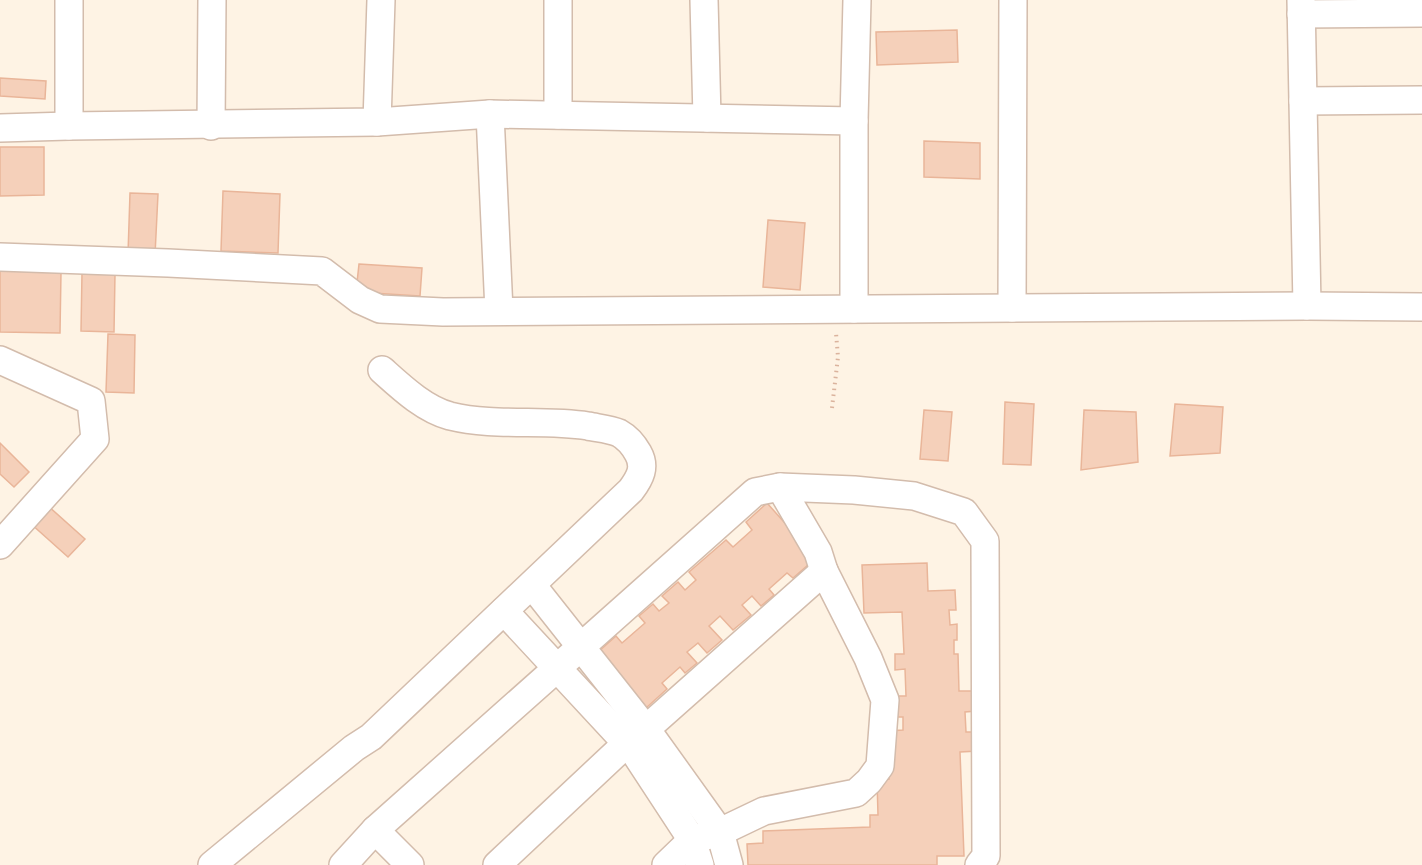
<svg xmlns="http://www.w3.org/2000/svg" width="1422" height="865" viewBox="0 0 1422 865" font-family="'Asap Condensed',sans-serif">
  <rect width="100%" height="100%" fill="#fef3e4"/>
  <!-- building -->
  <g fill="#f5d0ba" stroke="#e9b599" stroke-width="1.5">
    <path d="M957 30 958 62 877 65 876 32Z"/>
    <path d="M0 78 46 81 45 99 0 96Z"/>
    <path d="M924 141 980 143V179L924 177Z"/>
    <path d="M0 147H44V195L0 196Z"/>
    <path d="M223 191 280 194 278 253 221 251Z"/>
    <path d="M130 193 158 194 155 255 128 254Z"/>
    <path d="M768 220 805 223 800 290 763 287Z"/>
    <path d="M359 264 422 268 420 296 356 292Z"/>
    <path d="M0 271 61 272 60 333 0 332Z"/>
    <path d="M82 273 115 274 114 332 81 331Z"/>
    <path d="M108 334 135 335 134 393 106 392Z"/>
    <path d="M1005 402 1034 404 1031 465 1003 464Z"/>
    <path d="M1175 404 1223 407 1220 453 1170 456Z"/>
    <path d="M924 410 952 412 948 461 920 459Z"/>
    <path d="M1084 410 1136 412 1138 462 1081 470Z"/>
    <path d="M0 443 29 472 14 487 0 474Z"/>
    <path d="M767 503 816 558 793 578 787 573 769 589 774 595 761 606 752 596 742 605 751 615 733 630 720 616 709 626 722 640 707 653 698 643 687 652 697 663 685 673 680 667 662 683 667 689 646 708 597 653 616 636 622 643 645 623 639 616 653 604 659 611 669 603 662 596 678 582 685 590 696 580 689 572 726 540 733 547 752 530 746 522Z"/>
    <path d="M47 505 85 539 68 557 30 523Z"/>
    <path d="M927 563 928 591 955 590 956 610H949L950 625 957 624V640H954V654H958L959 691H975L976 711 965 712 966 732H977L978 751 960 752 964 856H937V865H748L747 844 763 843V831L870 827V815H878L877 780 889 779 888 731 903 730V717H888L896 696H906L905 669 895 670V654H904L902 612 864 613 862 565Z"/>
  </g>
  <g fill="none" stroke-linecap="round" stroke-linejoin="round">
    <defs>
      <g id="street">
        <path d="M558 0V115"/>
        <path d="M704 0 707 118"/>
        <path d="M1301 0 1307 306"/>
        <path d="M1301 14 1422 13"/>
        <path d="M1303 101 1422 100"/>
        <path d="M490 114 499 311"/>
        <path d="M377 122 381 0"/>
        <path d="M69 126V0"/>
        <path d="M211 126 212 0"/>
        <path d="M0 128 69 126 377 122 490 114 854 121"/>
        <path d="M0 257 168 263 322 271 360 300 380 309 443 312 1307 306 1422 307"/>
        <path d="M1012 308 1013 0"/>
        <path d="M854 309V121L857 0"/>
        <path d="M0 360 91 401 95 439 0 545"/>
        <path d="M532 585 649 733 720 832 729 865"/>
        <path d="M504 611 633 750 692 840 700 865"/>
        <path d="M375 830 410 865"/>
        <path d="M212 865 354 748 371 737 631 490C640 478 646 467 638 453 633 444 628 438 619 433 610 429 597 428 588 426 543 419 495 427 450 416 424 409 401 387 382 370"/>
        <path d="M343 865 375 830 755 492 780 487"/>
        <path d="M497 865 627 743 646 729 824 571"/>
        <path d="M666 865 692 840 720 832 764 811 856 793 869 781 880 766 885 700 868 658 824 571 818 552 780 487 854 490 914 496 964 512 985 541 986 856 979 865"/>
      </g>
    </defs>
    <!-- street casing -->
    <use href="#street" stroke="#d3bcac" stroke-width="30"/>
    <!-- path -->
    <path stroke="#dbb39d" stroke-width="4" stroke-dasharray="1.5 4.5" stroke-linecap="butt" d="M832 408 838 357 836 333"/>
    <!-- street -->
    <use href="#street" stroke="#fff" stroke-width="27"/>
  </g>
</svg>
